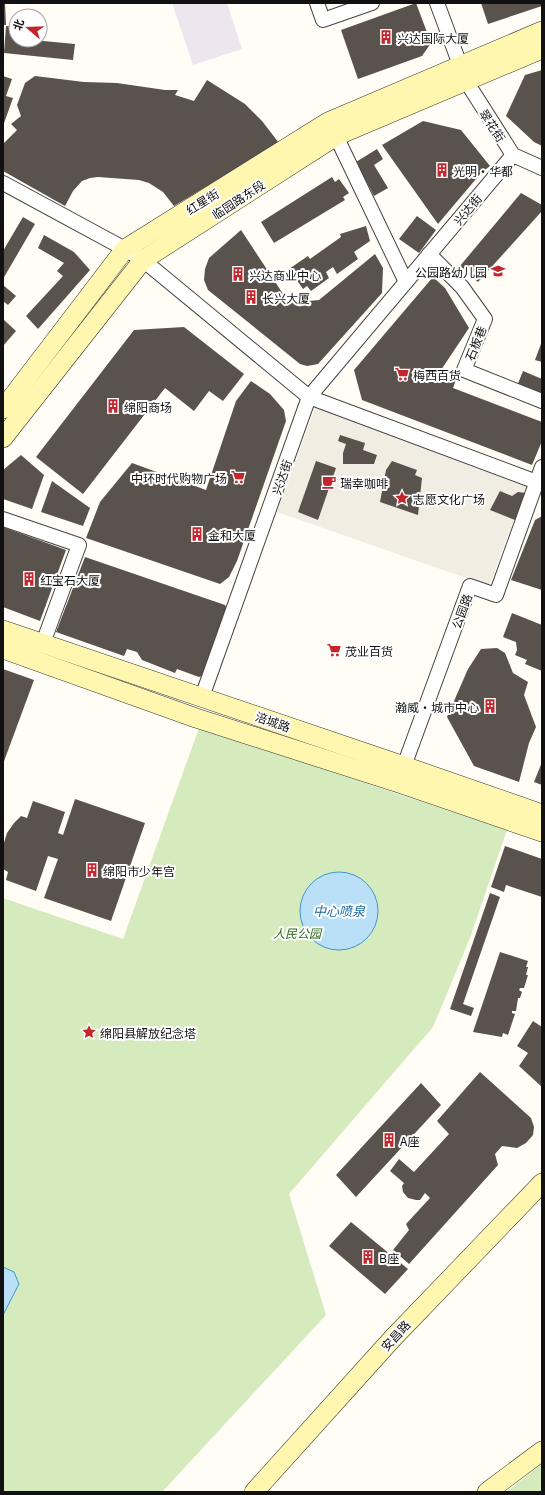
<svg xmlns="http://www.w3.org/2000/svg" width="545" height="1495" viewBox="0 0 545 1495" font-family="Georgia,'Noto Sans SC',serif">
  <rect width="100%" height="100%" fill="#fffdf5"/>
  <!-- industrial -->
  <path fill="#eee6ef" d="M172 3H227L242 49 193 65Z"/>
  <!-- green -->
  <g fill="#d5ebbd">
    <path d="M199 728 507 830 470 938 433 1027 289 1194 326 1315 162 1492H3V898L123 939Z"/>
    <path d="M542 1464V1492H506Z"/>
  </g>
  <!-- plaza -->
  <path fill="#f1ede2" d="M316 406 527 485 489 586 277 512Z"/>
  <!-- water -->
  <g fill="#b9e0f7" stroke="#3f96cf">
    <circle cx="339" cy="911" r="39"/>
    <path d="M3 1267 14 1272 19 1284 3 1315Z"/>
  </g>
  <!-- building -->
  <g fill="#5a524d">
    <path d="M3 3H5L6 25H3Z"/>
    <path d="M416 3 431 43 422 56 358 79 341 30Z"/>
    <path d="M481 3H542V6L488 24Z"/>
    <path d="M6 26 16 27V40H33L75 44 73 60 4 53Z"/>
    <path d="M542 70V146L534 142 506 116 525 75Z"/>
    <path d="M3 76 12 79 6 96 13 98 3 126Z"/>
    <path d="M35 76 84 82 117 83 165 90H178L175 95 194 101 207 80 245 104 262 121 279 143 174 206 163 192 149 183 139 180 98 177 90 178 82 181 73 191 65 206 3 171V144L17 130 11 124 21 116 17 105 25 83Z"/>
    <path d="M423 121 461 130 490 166 481 173 438 224 382 145Z"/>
    <path d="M377 149 383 159 374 165 388 188 374 196 356 162Z"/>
    <path d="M332 177 335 182 339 179 349 193 343 197 345 200 274 243 261 222Z"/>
    <path d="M521 193 542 205V211L478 282 460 266Z"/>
    <path d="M417 216 436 230 419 253 399 239Z"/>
    <path d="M23 217 35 224 3 279V251Z"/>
    <path d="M366 226 370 241 354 252 358 259 337 274 333 267 326 272 329 278 311 291 307 286 303 289 289 269 308 256 310 259 341 237 340 234Z"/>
    <path d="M241 230 289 303 319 300 375 254 383 268 382 293 318 364 307 366 300 364 208 290 204 280 205 269 209 258Z"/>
    <path d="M44 235 74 252 90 270 38 329 26 316 63 276 57 271 64 263 38 248Z"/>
    <path d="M433 277 445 288 469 328 441 370 457 377 453 388 542 422V441L532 465 362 400 354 370Z"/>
    <path d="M3 285 16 296 8 305 3 301Z"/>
    <path d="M3 319 16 331 3 346Z"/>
    <path d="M184 327 244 374 223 401 209 391 194 411 165 388 83 494 36 457 134 330Z"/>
    <path d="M542 341V362L535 360Z"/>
    <path d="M523 371 542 379V396L517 386Z"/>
    <path d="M251 381 270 394 284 410 286 421 237 561 229 577 220 584 86 538 100 502 132 463 206 490 236 401Z"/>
    <path d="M340 435 365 443 363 450 377 455 374 464H343V453L346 444 338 441Z"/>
    <path d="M21 455 44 475 32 509 3 499V470Z"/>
    <path d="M316 461 336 468 318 520 298 512Z"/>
    <path d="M392 461 417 470 415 475 422 478 418 515 380 502 386 470Z"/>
    <path d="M52 481 90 508 83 526 41 512Z"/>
    <path d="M500 491 512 496 518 492 526 493 515 520 490 510Z"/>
    <path d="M542 516V590L511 580 535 520Z"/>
    <path d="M3 527 66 550 40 621 3 607Z"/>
    <path d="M85 557 225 605 227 609 205 675 199 677 177 669 175 673 142 660 137 652 127 649 124 656 56 632Z"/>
    <path d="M512 613 542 625V671L525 664 527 660 515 655 517 650 516 642 503 637Z"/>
    <path d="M497 648 505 653 513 673 528 682 524 695 536 727 529 743 519 782 474 766 447 717 468 669 481 649Z"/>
    <path d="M3 669 34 680 3 764Z"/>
    <path d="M542 762V785L534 782Z"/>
    <path d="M75 799 145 823 111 921 44 898 58 859 48 856 36 891 6 880 8 872 3 869V846L7 833 14 823 21 816 27 818 33 801 65 812 58 833 63 835Z"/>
    <path d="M505 846 542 859V897L506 885 504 892 491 887Z"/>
    <path d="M490 893 500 897 463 1004 474 1008 471 1016 450 1009Z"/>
    <path d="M500 952 528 961 526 967H528L526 975H528L524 988H520L519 990 522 992 520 998H518L516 1011H512V1013L515 1014 508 1035 503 1033 502 1037 473 1032Z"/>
    <path d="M533 1021 542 1027V1087L519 1066 528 1053 517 1046Z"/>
    <path d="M480 1072 531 1118 534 1127 533 1135 526 1143 517 1148 502 1146 495 1154 498 1165 409 1264 393 1250 409 1230 406 1224 430 1198 425 1193 420 1200H416L408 1198 403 1192 402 1186 404 1183 390 1171 399 1159 414 1172 449 1134 437 1121Z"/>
    <path d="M421 1083 441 1105 356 1197 336 1175Z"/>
    <path d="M351 1222 408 1269 385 1294 329 1246Z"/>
  </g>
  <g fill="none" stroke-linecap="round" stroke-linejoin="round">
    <defs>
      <g id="street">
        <path d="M317 3 323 20 372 3"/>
        <path d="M437 3 466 81 513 155 542 168"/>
        <path d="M336 136 406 282"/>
        <path d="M3 183 125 249 143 260 309 397 542 484"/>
        <path d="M429 254 462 287 485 319 464 370 542 401"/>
        <path d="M3 519 79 545 43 643"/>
        <path d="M202 697 309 397 513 155"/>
        <path d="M404 766 470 586 496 595 542 467"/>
      </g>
      <g id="secondary">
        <path d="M3 409 125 249 328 122 542 31"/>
        <path d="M3 438 143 260 336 136 542 49"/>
        <path d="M3 630 404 766 542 814"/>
        <path d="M3 649 196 718 399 783 542 832"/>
        <path d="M254 1492 392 1339 542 1183"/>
        <path d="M487 1492 542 1451"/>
      </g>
    </defs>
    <!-- street casing -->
    <use href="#street" stroke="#444" stroke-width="16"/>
    <!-- secondary casing -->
    <use href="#secondary" stroke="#333" stroke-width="20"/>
    <!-- street -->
    <use href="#street" stroke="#fff" stroke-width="14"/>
    <!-- secondary -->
    <use href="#secondary" stroke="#fff6b0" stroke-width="19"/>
  </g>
  <!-- icons -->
  <defs>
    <symbol id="building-bare" viewBox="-9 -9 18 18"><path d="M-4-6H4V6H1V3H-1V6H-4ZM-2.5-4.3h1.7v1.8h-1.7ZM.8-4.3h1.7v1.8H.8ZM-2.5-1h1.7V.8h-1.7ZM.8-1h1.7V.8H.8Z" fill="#c4262e" stroke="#fff" stroke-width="2.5" paint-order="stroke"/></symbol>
    <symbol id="school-bare" viewBox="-9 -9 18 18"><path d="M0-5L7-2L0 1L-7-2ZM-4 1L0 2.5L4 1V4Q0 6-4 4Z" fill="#c4262e" stroke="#fff" stroke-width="2.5" paint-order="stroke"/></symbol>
    <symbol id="supermarket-bare" viewBox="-9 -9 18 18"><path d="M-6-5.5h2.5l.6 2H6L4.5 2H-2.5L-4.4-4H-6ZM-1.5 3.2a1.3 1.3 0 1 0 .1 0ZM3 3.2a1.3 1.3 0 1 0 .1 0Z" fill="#c4262e" stroke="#fff" stroke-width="2.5" paint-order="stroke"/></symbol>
    <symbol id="cafe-bare" viewBox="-9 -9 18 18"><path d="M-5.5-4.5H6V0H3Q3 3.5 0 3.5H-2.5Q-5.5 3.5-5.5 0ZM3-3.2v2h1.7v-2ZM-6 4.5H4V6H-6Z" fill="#c4262e" stroke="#fff" stroke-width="2.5" paint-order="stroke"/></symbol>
    <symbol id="sight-bare" viewBox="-9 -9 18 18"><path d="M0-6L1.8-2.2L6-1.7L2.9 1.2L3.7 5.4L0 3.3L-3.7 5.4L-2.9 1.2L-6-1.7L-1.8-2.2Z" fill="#c4262e" stroke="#fff" stroke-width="2.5" paint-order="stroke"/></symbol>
  </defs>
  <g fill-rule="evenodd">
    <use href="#building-bare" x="376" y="27" width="20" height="20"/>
    <use href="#building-bare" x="432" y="160" width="20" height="20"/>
    <use href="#school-bare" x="488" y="261" width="20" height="20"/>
    <use href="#building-bare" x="228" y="264" width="20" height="20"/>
    <use href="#building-bare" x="241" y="287" width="20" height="20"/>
    <use href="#supermarket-bare" x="392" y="364" width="20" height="20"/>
    <use href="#building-bare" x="103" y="396" width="20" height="20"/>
    <use href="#supermarket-bare" x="228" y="467" width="20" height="20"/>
    <use href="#cafe-bare" x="319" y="472" width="20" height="20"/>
    <use href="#sight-bare" x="392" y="488" width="20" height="20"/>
    <use href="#building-bare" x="187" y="524" width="20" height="20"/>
    <use href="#building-bare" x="19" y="569" width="20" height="20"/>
    <use href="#supermarket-bare" x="324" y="640" width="20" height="20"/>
    <use href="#building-bare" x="480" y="696" width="20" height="20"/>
    <use href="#building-bare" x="82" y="860" width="20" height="20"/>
    <use href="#sight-bare" x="79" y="1022" width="20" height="20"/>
    <use href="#building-bare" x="379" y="1130" width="20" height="20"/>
    <use href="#building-bare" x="358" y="1247" width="20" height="20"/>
  </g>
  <g text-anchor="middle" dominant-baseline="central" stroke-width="4" stroke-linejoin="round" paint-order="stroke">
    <!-- poi labels -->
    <g font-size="12" fill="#111" stroke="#fff" text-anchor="start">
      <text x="397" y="37">兴达国际大厦</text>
      <text x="453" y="170">光明·华都</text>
      <text x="487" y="271" text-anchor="end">公园路幼儿园</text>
      <text x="249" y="274">兴达商业中心</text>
      <text x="262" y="297">长兴大厦</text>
      <text x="413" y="374">梅西百货</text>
      <text x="124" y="406">绵阳商场</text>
      <text x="227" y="477" text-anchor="end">中环时代购物广场</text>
      <text x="340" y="482">瑞幸咖啡</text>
      <text x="413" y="498">志愿文化广场</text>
      <text x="208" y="534">金和大厦</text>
      <text x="40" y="579">红宝石大厦</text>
      <text x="345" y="650">茂业百货</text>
      <text x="479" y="706" text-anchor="end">瀚威·城市中心</text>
      <text x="103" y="870">绵阳市少年宫</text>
      <text x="100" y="1032">绵阳县解放纪念塔</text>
      <text x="400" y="1140">A座</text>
      <text x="379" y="1257">B座</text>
    </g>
    <!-- street labels -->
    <g font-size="12" fill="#111" stroke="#fff">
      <text transform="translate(493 125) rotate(57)">翠花街</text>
      <text transform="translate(238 199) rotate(-33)">临园路东段</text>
      <text transform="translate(202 201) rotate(-32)">红星街</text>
      <text transform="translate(467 209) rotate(-50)">兴达街</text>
      <text transform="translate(475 343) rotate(-68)">石板巷</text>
      <text transform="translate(281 477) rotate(-71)">兴达街</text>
      <text transform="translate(461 611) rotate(-70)">公园路</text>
      <text transform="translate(273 721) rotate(19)">涪城路</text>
      <text transform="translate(395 1335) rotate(-47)">安昌路</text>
    </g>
    <!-- park labels -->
    <g font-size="12" font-style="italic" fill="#2f6b1f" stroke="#fff">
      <text x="297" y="932">人民公园</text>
    </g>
    <!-- water labels -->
    <g font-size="13" font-style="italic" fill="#1768a6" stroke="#fff">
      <text x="339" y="910">中心喷泉</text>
    </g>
  </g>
  <!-- border -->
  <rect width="545" height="1495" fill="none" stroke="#111111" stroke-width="8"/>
  <!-- north arrow -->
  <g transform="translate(28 28) rotate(289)"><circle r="19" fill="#ffffff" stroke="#a0a0a0"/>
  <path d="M0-3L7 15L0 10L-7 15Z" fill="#c4262e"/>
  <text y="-6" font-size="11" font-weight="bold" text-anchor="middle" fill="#111111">北</text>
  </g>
</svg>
